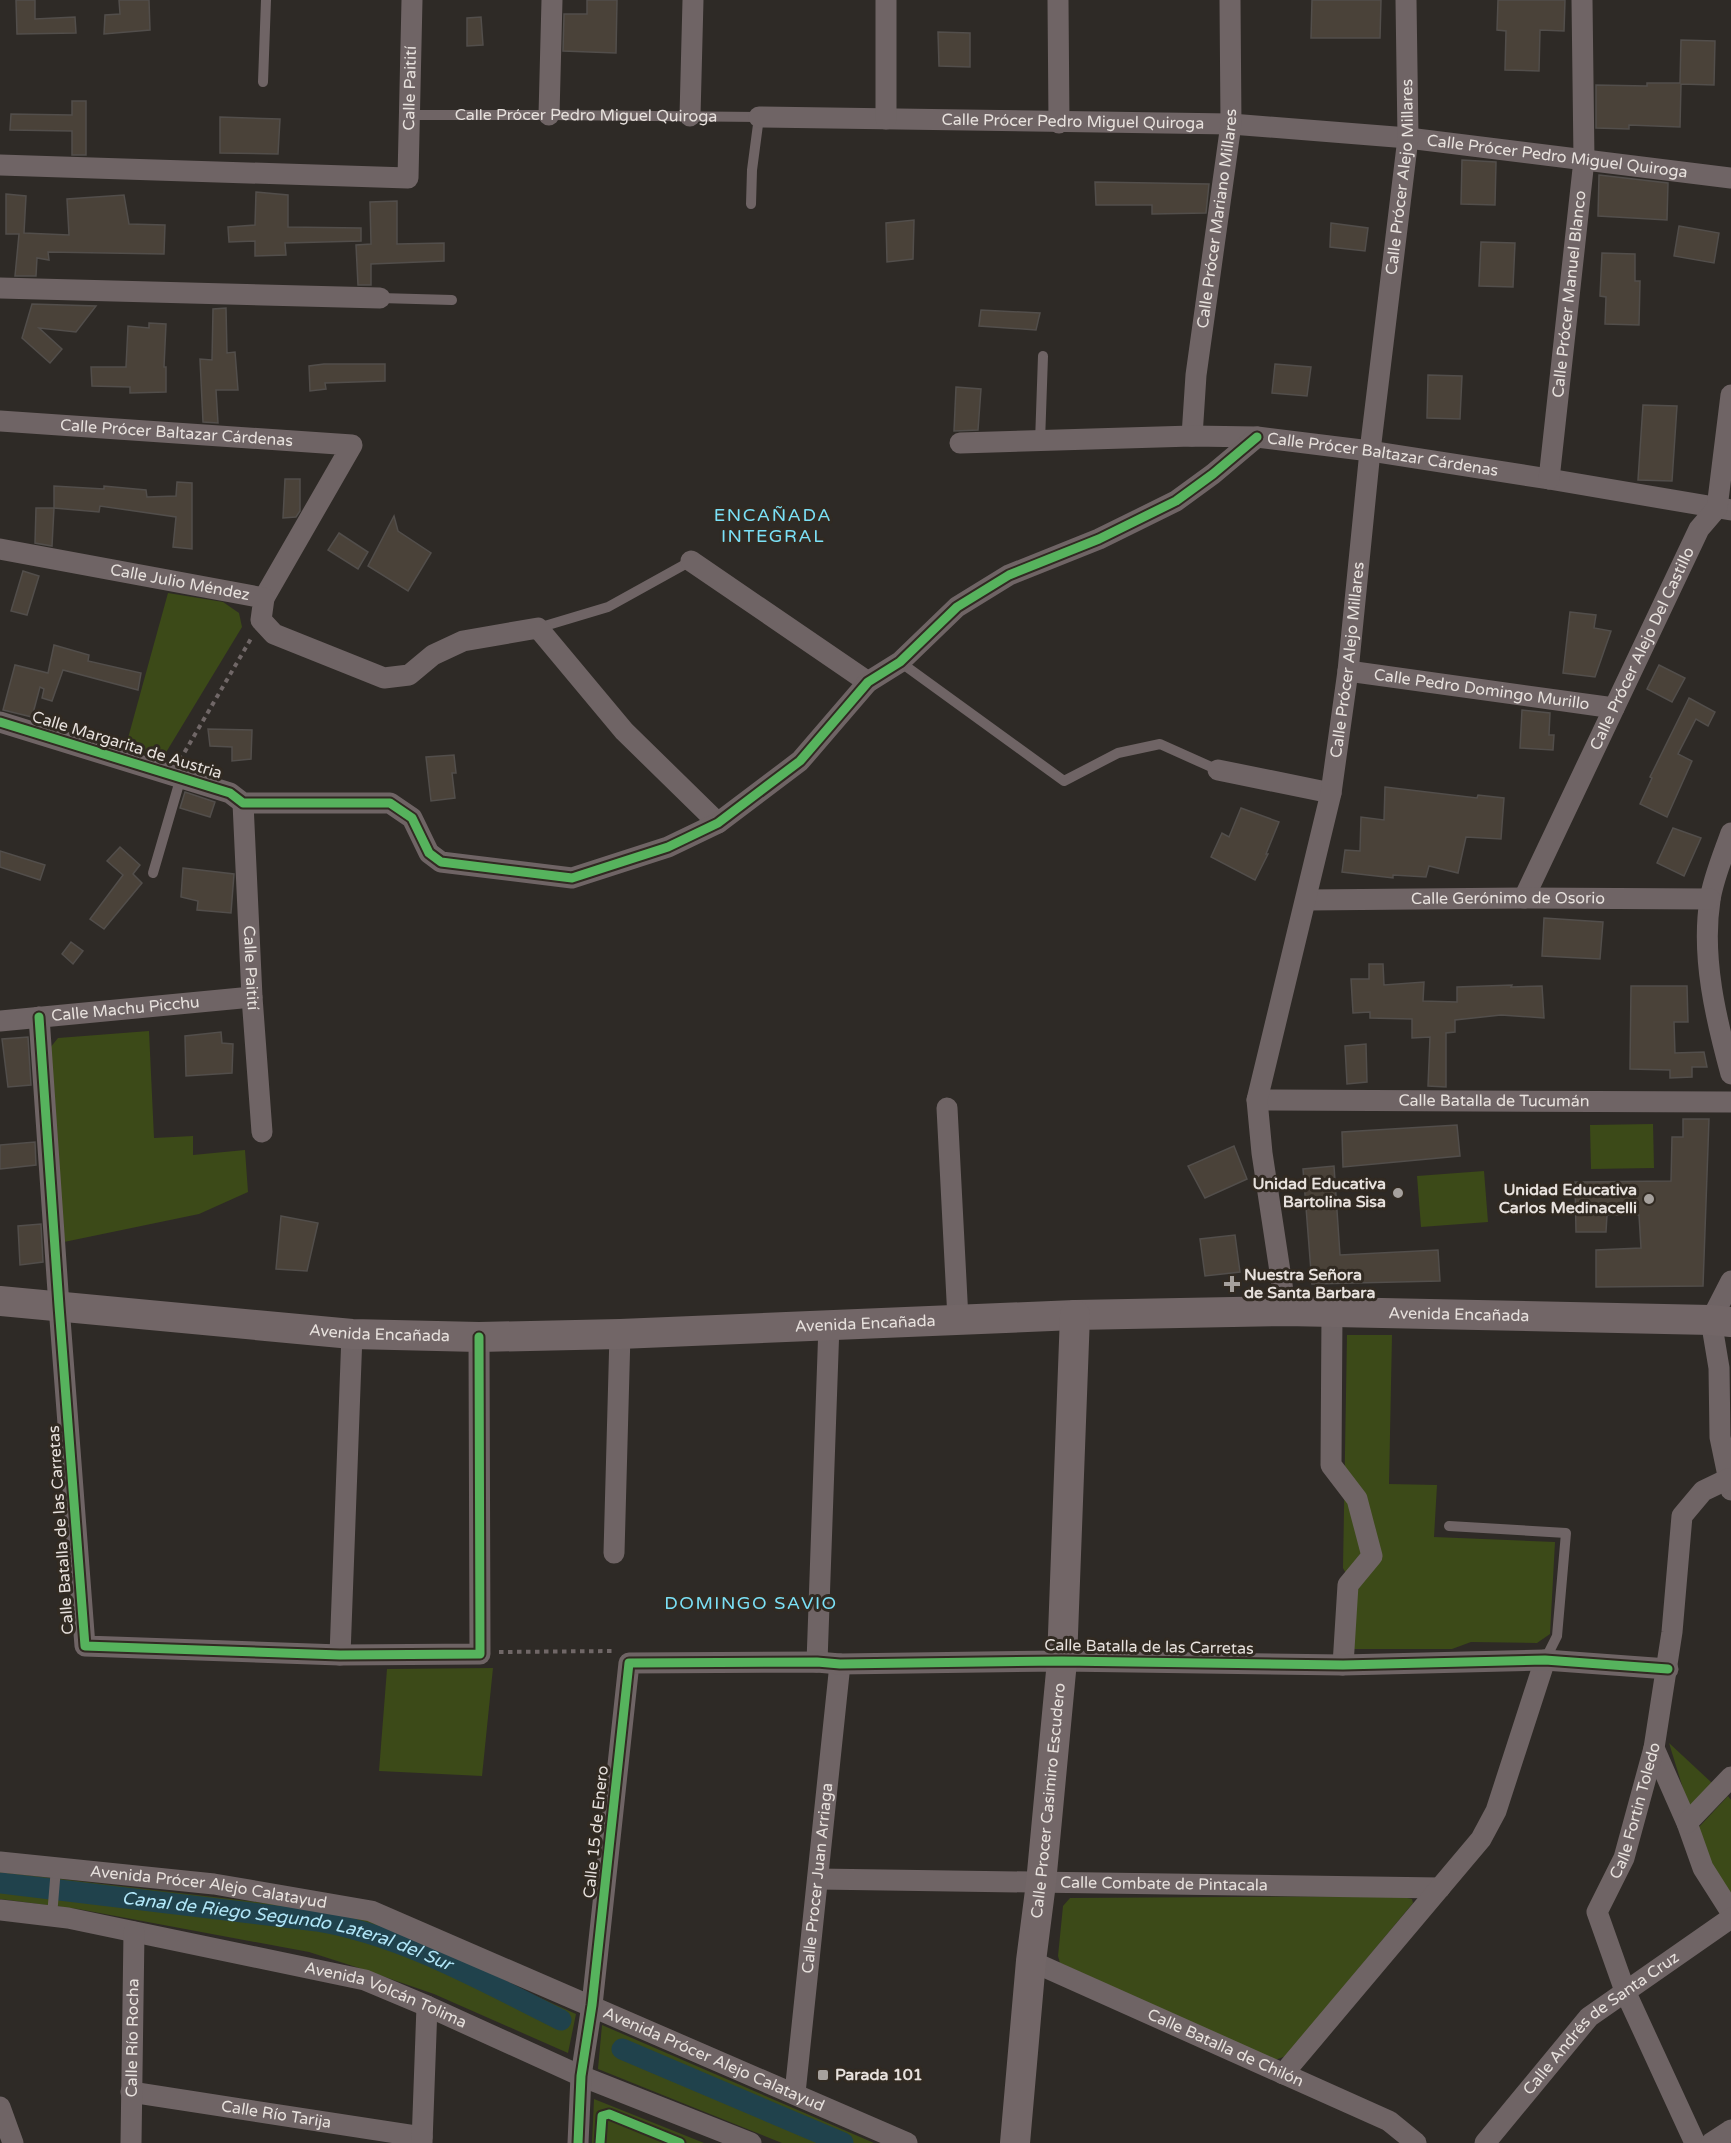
<svg xmlns="http://www.w3.org/2000/svg" width="1731" height="2143" viewBox="0 0 1731 2143" font-family="'Varela Round',sans-serif">
  <rect width="100%" height="100%" fill="#2e2a26"/>
  <!-- green -->
  <g fill="#3c4a18">
    <path d="M168 593 223 602 239 613 242 627 162 759 125 749Z"/>
    <path d="M149 1031 154 1138 193 1136V1155L245 1150 248 1192 199 1214 64 1242 50 1048 58 1038Z"/>
    <path d="M1653 1124 1654 1168 1591 1169 1590 1125Z"/>
    <path d="M1484 1171 1488 1222 1421 1227 1417 1176Z"/>
    <path d="M1347 1335H1392L1389 1484 1437 1485 1434 1537 1555 1542 1550 1634 1537 1643 1471 1642 1452 1649H1352L1354 1589 1343 1568Z"/>
    <path d="M493 1668 482 1776 379 1771 387 1669Z"/>
    <path d="M1669 1743 1712 1783 1689 1808Z"/>
    <path d="M1728 1796 1731 1800V1898L1712 1868 1699 1827Z"/>
    <path d="M0 1872 290 1906 367 1920 576 2014 568 2053 434 1994 356 1967 309 1952 78 1909 0 1899Z"/>
    <path d="M1398 1896 1412 1899 1413 1903 1286 2056 1275 2060 1060 1963 1058 1956 1063 1906 1070 1898Z"/>
    <path d="M602 2025 874 2143H782L598 2069Z"/>
    <path d="M594 2099 704 2143H592Z"/>
  </g>
  <g fill="none" stroke-linecap="round" stroke-linejoin="round">
    <!-- canal -->
    <g stroke="#20424c" stroke-width="21">
      <path id="s1" d="M0 1883 317 1921C405 1936 482 1981 561 2020"/>
      <path d="M622 2049 843 2143"/>
    </g>
  </g>
  <!-- building -->
  <g fill="#4a4239" stroke="#524e4b" stroke-width="1.5">
    <path d="M16 0H35V19L75 17 76 33 17 34Z"/>
    <path d="M119 0H149L150 30 104 34 105 15 120 14Z"/>
    <path d="M587 0H617L616 53 563 51 564 14H587Z"/>
    <path d="M1312 0H1381L1380 38H1311Z"/>
    <path d="M1498 0H1565L1564 31 1540 30 1539 71 1505 70 1506 31 1497 30Z"/>
    <path d="M481 17 483 45 467 46V18Z"/>
    <path d="M938 32 970 33V67L939 66Z"/>
    <path d="M1681 40 1715 41 1714 85 1681 84 1680 127 1629 125V129L1596 128V85L1647 86V83H1680Z"/>
    <path d="M72 101H86V155H72V131L10 130 11 114 72 115Z"/>
    <path d="M220 117 280 119 278 154 220 153Z"/>
    <path d="M1462 160 1496 162 1495 205 1461 204Z"/>
    <path d="M1599 175 1668 183 1667 220 1598 216Z"/>
    <path d="M1095 182 1209 184 1206 213 1152 214V205H1096Z"/>
    <path d="M256 192 288 195V227L361 228V241L285 243 286 255 255 256V241L229 242 228 227 255 225Z"/>
    <path d="M6 194 26 196 24 233 69 235 67 199 124 195 129 224 165 225 164 254 48 252 49 260 37 258 36 276H15L19 234H6Z"/>
    <path d="M397 201V244L444 243V261L371 264V285H358L356 245 371 244 370 202Z"/>
    <path d="M914 220 913 259 887 262 886 223Z"/>
    <path d="M1331 223 1368 228 1365 251 1330 247Z"/>
    <path d="M1679 226 1719 233 1714 263 1674 256Z"/>
    <path d="M1481 242 1515 243 1513 287 1479 286Z"/>
    <path d="M1602 253 1635 254V281H1640L1639 325 1605 324 1606 297 1600 296Z"/>
    <path d="M32 304 96 306 76 332 39 328 62 349 50 363 22 338Z"/>
    <path d="M226 308 227 353 235 352 238 390H216L218 423 203 422 200 359 212 360 213 309Z"/>
    <path d="M981 310 1040 313 1036 330 979 326Z"/>
    <path d="M149 323 166 324 164 367H166V392L130 393V387L92 386 91 367H126L128 326 149 328Z"/>
    <path d="M324 364H385V381L325 383 326 389 310 391 309 366Z"/>
    <path d="M1275 364 1311 367 1307 396 1272 393Z"/>
    <path d="M1428 375 1462 376 1460 419 1427 418Z"/>
    <path d="M956 387 981 389 978 430 954 431Z"/>
    <path d="M1643 405 1677 406 1672 481 1638 480Z"/>
    <path d="M285 479H300V511L296 517 283 518Z"/>
    <path d="M177 482 192 483V549L173 547 176 517 100 506 99 512 54 508V486L104 489V486L146 490 147 497 176 496Z"/>
    <path d="M36 508H54L52 546 35 543Z"/>
    <path d="M394 516 398 531 431 553 408 591 368 566Z"/>
    <path d="M339 533 368 552 358 569 328 550Z"/>
    <path d="M23 571 39 576 27 615 11 611Z"/>
    <path d="M1570 612 1596 615 1594 628 1611 631 1595 677 1563 673Z"/>
    <path d="M54 645 89 655 88 661 141 673 138 690 63 670 52 701 42 698 44 689 40 687 32 717 3 710 15 665 48 673Z"/>
    <path d="M1659 665 1685 678 1672 702 1647 689Z"/>
    <path d="M1689 698 1715 712 1708 726 1696 719 1678 754 1692 761 1667 817 1640 804 1652 778 1650 777Z"/>
    <path d="M1522 710 1550 713 1549 735H1554L1553 750 1520 748Z"/>
    <path d="M208 729 252 730 251 759 232 761V747L210 746Z"/>
    <path d="M454 755 456 773H452L455 798 431 801 426 757Z"/>
    <path d="M1385 787 1477 798 1478 795 1504 798 1501 839 1466 837 1458 873 1429 866 1426 877 1393 875V878L1342 872 1345 850 1360 851 1361 817 1384 820Z"/>
    <path d="M185 792 215 802 210 817 180 808Z"/>
    <path d="M1241 808 1279 822 1266 854H1268L1255 880 1211 857 1222 833 1229 837Z"/>
    <path d="M1673 828 1701 838 1684 876 1657 863Z"/>
    <path d="M120 847 140 865 133 874 142 883 104 929 90 919 123 875 107 861Z"/>
    <path d="M0 851 45 865 40 880 0 867Z"/>
    <path d="M183 868 234 874 231 913 197 910 198 901 181 897Z"/>
    <path d="M1544 918 1603 922 1600 959 1542 956Z"/>
    <path d="M71 942 83 951 73 964 62 954Z"/>
    <path d="M1369 964H1383L1384 985 1424 982 1423 1001 1457 1002V987L1512 985 1511 987 1542 986 1544 1018 1501 1015 1455 1020V1032L1446 1033V1087L1428 1086 1430 1037 1412 1038V1019L1370 1018V1012L1353 1013 1351 979H1369Z"/>
    <path d="M1631 986H1687L1688 1022H1674L1675 1053 1704 1052 1707 1067H1692V1077L1670 1078V1070L1630 1069Z"/>
    <path d="M221 1032 222 1043 233 1044 232 1073 186 1076 185 1036Z"/>
    <path d="M28 1037 31 1085 8 1087 2 1039Z"/>
    <path d="M1366 1044 1367 1082 1347 1084 1345 1046Z"/>
    <path d="M1683 1119H1709L1703 1286 1596 1287V1250L1641 1248 1639 1215H1607L1606 1232H1576L1575 1182 1671 1181 1672 1137H1683Z"/>
    <path d="M1457 1125 1460 1156 1343 1167 1342 1132Z"/>
    <path d="M35 1142 36 1165 0 1169V1145Z"/>
    <path d="M1234 1146 1247 1179 1205 1198 1188 1166Z"/>
    <path d="M1334 1166 1340 1255 1438 1250 1440 1281 1312 1284 1303 1169Z"/>
    <path d="M281 1216 318 1223 307 1271 276 1269Z"/>
    <path d="M41 1224 43 1262 20 1265 18 1226Z"/>
    <path d="M1235 1235 1240 1272 1205 1276 1200 1239Z"/>
  </g>
  <g fill="none" stroke-linecap="round" stroke-linejoin="round">
    <!-- path -->
    <g stroke="#706767" stroke-width="4" stroke-dasharray="4.5 4.5" stroke-linecap="butt">
      <path d="M180 760 252 637"/>
      <path d="M499 1652 614 1651"/>
    </g>
    <!-- lane -->
    <g stroke="#6f6465" stroke-width="10">
      <path d="M263 82 266 0"/>
      <path id="s2" d="M410 115H549L759 117 752 170 751 204"/>
      <path d="M380 298 452 300"/>
      <path d="M1040 442 1043 356"/>
      <path d="M538 628 608 607 691 561"/>
      <path d="M900 662 1064 781 1118 753 1160 744 1218 770"/>
      <path d="M153 873 181 777"/>
      <path d="M1449 1526 1566 1533 1557 1636 1545 1660"/>
      <path d="M52 1916 56 1868"/>
    </g>
    <!-- street -->
    <g stroke="#6f6465" stroke-width="21">
      <path d="M1058 0 1059 123"/>
      <path d="M549 115 552 0"/>
      <path d="M690 116 693 0"/>
      <path id="s3" d="M759 117 1231 124 1408 138 1731 178"/>
      <path d="M886 119V0"/>
      <path id="s4" d="M0 165 408 178 412 0"/>
      <path d="M0 288 380 298"/>
      <path id="s5" d="M0 421 352 445 264 598"/>
      <path id="s6" d="M1192 436 1196 375 1231 124 1230 0"/>
      <path id="s7" d="M960 443 1192 436 1257 437 1370 451 1549 479 1731 510"/>
      <path id="s8" d="M1549 479 1584 160 1582 0"/>
      <path id="s9" d="M0 549 264 598 261 620 274 634 384 678 409 675 433 655 463 641 538 628 624 731 718 823"/>
      <path d="M691 561 868 682"/>
      <path id="s10" d="M1348 671 1614 708"/>
      <path d="M0 722 230 793 243 803H390L412 818 429 853 441 862 572 878 668 847 718 823 800 761 868 682 900 662 957 607 1009 575 1099 539 1176 501 1213 474 1257 437"/>
      <path d="M1218 770 1331 793"/>
      <path id="s11" d="M243 803 252 997 262 1132"/>
      <path d="M1731 833C1724 853 1713 879 1710 900 1701 957 1716 1019 1731 1074"/>
      <path id="s12" d="M1524 898 1699 529 1717 508 1731 395"/>
      <path id="s13" d="M1307 900 1524 898 1710 899"/>
      <path d="M39 1017 59 1306 85 1646 340 1655 480 1654 479 1337"/>
      <path id="s14" d="M0 1021 252 997"/>
      <path id="s15" d="M1257 1100 1731 1102"/>
      <path d="M947 1108 958 1319"/>
      <path d="M1731 1281 1711 1320 1719 1368 1720 1437 1731 1490"/>
      <path id="s16" d="M1286 1311 1262 1153 1257 1100 1331 793 1348 671 1370 451 1408 138 1406 0"/>
      <path d="M1332 1312 1331 1465 1357 1499 1372 1556 1348 1585 1343 1665"/>
      <path d="M614 1553 620 1334"/>
      <path d="M340 1655 352 1334"/>
      <path d="M817 1662 829 1325"/>
      <path d="M1654 1748 1687 1823 1703 1868 1731 1912"/>
      <path d="M1687 1823 1731 1777"/>
      <path id="s17" d="M0 1862 214 1884 371 1911 907 2143"/>
      <path id="s18" d="M818 1879 1440 1888"/>
      <path id="s19" d="M0 1910 68 1918 365 1980 427 2006 581 2076 751 2143"/>
      <path id="s20" d="M1031 1961 1389 2121 1416 2143"/>
      <path d="M1283 2074 1481 1839 1496 1811 1545 1660"/>
      <path id="s21" d="M131 2092 422 2137"/>
      <path id="s22" d="M795 2093 840 1664"/>
      <path d="M0 2107 13 2143"/>
      <path id="s23" d="M131 2143 134 1932"/>
      <path d="M422 2143 427 2006"/>
      <path d="M578 2143 581 2076 592 2005 629 1663 817 1662 840 1664 1062 1661 1343 1665 1545 1660 1668 1669"/>
      <path id="s24" d="M1485 2143 1589 2017 1731 1918"/>
      <path id="s25" d="M1695 2143 1625 1991 1597 1912 1624 1858 1654 1748 1672 1632 1682 1516 1703 1491 1728 1479"/>
      <path d="M1711 2143 1731 2130"/>
    </g>
    <!-- secondary -->
    <g stroke="#726667" stroke-width="30">
      <path id="s26" d="M0 1301 352 1334 479 1337 620 1334 1075 1315 1286 1311 1711 1320 1731 1322"/>
      <path id="s27" d="M1015 2143 1031 1961 1041 1883 1062 1661 1075 1315"/>
    </g>
    <defs>
      <g id="cycleway">
        <path d="M0 722 230 793 243 803H390L412 818 429 853 441 862 572 878 668 847 718 823 800 761 868 682 900 662 957 607 1009 575 1099 539 1176 501 1213 474 1257 437"/>
        <path d="M39 1017 59 1306 85 1646 340 1655 480 1654 479 1337"/>
        <path d="M578 2143 581 2076 592 2005 629 1663 817 1662 840 1664 1062 1661 1343 1665 1545 1660 1668 1669"/>
        <path d="M600 2143 602 2116 609 2114 680 2143"/>
      </g>
    </defs>
    <!-- cycleway casing -->
    <use href="#cycleway" stroke="#312a22" stroke-width="13"/>
    <!-- cycleway -->
    <use href="#cycleway" stroke="#56b35d" stroke-width="9"/>
  </g>
  <!-- markers -->
  <g fill="#a6a19d" stroke="#312a22" stroke-width="2">
    <circle cx="1398" cy="1193" r="6"/>
    <circle cx="1649" cy="1199" r="6"/>
    <path d="M1229 1275h6v6h6v6h-6v6h-6v-6h-6v-6h6z"/>
    <rect x="817" y="2069" width="12" height="12" rx="3"/>
  </g>
  <g text-anchor="middle" dominant-baseline="central" stroke-width="6" stroke-linejoin="round" paint-order="stroke">
    <!-- street labels -->
    <g font-size="16" fill="#e7e1dd" stroke="#312a22">
      <text stroke="none"><textPath href="#s4" startOffset="498">Calle Paitití</textPath></text>
      <text stroke="none"><textPath href="#s2" startOffset="176">Calle Prócer Pedro Miguel Quiroga</textPath></text>
      <text stroke="none"><textPath href="#s3" startOffset="314">Calle Prócer Pedro Miguel Quiroga</textPath></text>
      <text stroke="none"><textPath href="#s3" startOffset="800">Calle Prócer Pedro Miguel Quiroga</textPath></text>
      <text stroke="none"><textPath href="#s16" startOffset="1149">Calle Prócer Alejo Millares</textPath></text>
      <text stroke="none"><textPath href="#s6" startOffset="219">Calle Prócer Mariano Millares</textPath></text>
      <text stroke="none"><textPath href="#s8" startOffset="186">Calle Prócer Manuel Blanco</textPath></text>
      <text stroke="none"><textPath href="#s5" startOffset="177">Calle Prócer Baltazar Cárdenas</textPath></text>
      <text stroke="none"><textPath href="#s7" startOffset="424">Calle Prócer Baltazar Cárdenas</textPath></text>
      <text stroke="none"><textPath href="#s9" startOffset="183">Calle Julio Méndez</textPath></text>
      <text stroke="none"><textPath href="#s12" startOffset="276">Calle Prócer Alejo Del Castillo</textPath></text>
      <text stroke="none"><textPath href="#s16" startOffset="663">Calle Prócer Alejo Millares</textPath></text>
      <text stroke="none"><textPath href="#s10" startOffset="135">Calle Pedro Domingo Murillo</textPath></text>
      <text transform="translate(127 745) rotate(17)">Calle Margarita de Austria</text>
      <text stroke="none"><textPath href="#s13" startOffset="201">Calle Gerónimo de Osorio</textPath></text>
      <text stroke="none"><textPath href="#s11" startOffset="165">Calle Paitití</textPath></text>
      <text stroke="none"><textPath href="#s14" startOffset="126">Calle Machu Picchu</textPath></text>
      <text stroke="none"><textPath href="#s15" startOffset="237">Calle Batalla de Tucumán</textPath></text>
      <text stroke="none"><textPath href="#s26" startOffset="1461">Avenida Encañada</textPath></text>
      <text stroke="none"><textPath href="#s26" startOffset="867">Avenida Encañada</textPath></text>
      <text stroke="none"><textPath href="#s26" startOffset="381">Avenida Encañada</textPath></text>
      <text transform="translate(61 1530) rotate(-94)">Calle Batalla de las Carretas</text>
      <text transform="translate(1149 1647) rotate(1)">Calle Batalla de las Carretas</text>
      <text stroke="none"><textPath href="#s27" startOffset="344">Calle Procer Casimiro Escudero</textPath></text>
      <text stroke="none"><textPath href="#s25" startOffset="360">Calle Fortin Toledo</textPath></text>
      <text transform="translate(596 1832) rotate(-84)">Calle 15 de Enero</text>
      <text stroke="none"><textPath href="#s22" startOffset="216">Calle Procer Juan Arriaga</textPath></text>
      <text stroke="none"><textPath href="#s18" startOffset="346">Calle Combate de Pintacala</textPath></text>
      <text stroke="none"><textPath href="#s17" startOffset="210">Avenida Prócer Alejo Calatayud</textPath></text>
      <text stroke="none"><textPath href="#s19" startOffset="396">Avenida Volcán Tolima</textPath></text>
      <text stroke="none"><textPath href="#s24" startOffset="168">Calle Andrés de Santa Cruz</textPath></text>
      <text stroke="none"><textPath href="#s23" startOffset="105">Calle Río Rocha</textPath></text>
      <text stroke="none"><textPath href="#s20" startOffset="213">Calle Batalla de Chilón</textPath></text>
      <text stroke="none"><textPath href="#s17" startOffset="748">Avenida Prócer Alejo Calatayud</textPath></text>
      <text stroke="none"><textPath href="#s21" startOffset="147">Calle Río Tarija</textPath></text>
    </g>
    <!-- poi labels -->
    <g font-size="16" font-weight="bold" fill="#e7e1dd" stroke="#312a22" text-anchor="end">
      <text x="1386" y="1184">Unidad Educativa<tspan x="1386" dy="18">Bartolina Sisa</tspan></text>
      <text x="1637" y="1190">Unidad Educativa<tspan x="1637" dy="18">Carlos Medinacelli</tspan></text>
      <text x="1244" y="1275" text-anchor="start">Nuestra Señora<tspan x="1244" dy="18">de Santa Barbara</tspan></text>
      <text x="835" y="2075" text-anchor="start">Parada 101</text>
    </g>
    <!-- neighbourhood labels -->
    <g font-size="18" letter-spacing="1.5" fill="#7be1f7" stroke="#312a22">
      <text x="773" y="515">ENCAÑADA<tspan x="773" dy="21">INTEGRAL</tspan></text>
      <text x="751" y="1603">DOMINGO SAVIO</text>
    </g>
    <!-- water labels -->
    <g font-size="18" font-style="italic" fill="#b1e6f8" stroke="#312a22">
      <text stroke="none"><textPath href="#s1" startOffset="292">Canal de Riego Segundo Lateral del Sur</textPath></text>
    </g>
  </g>
</svg>
